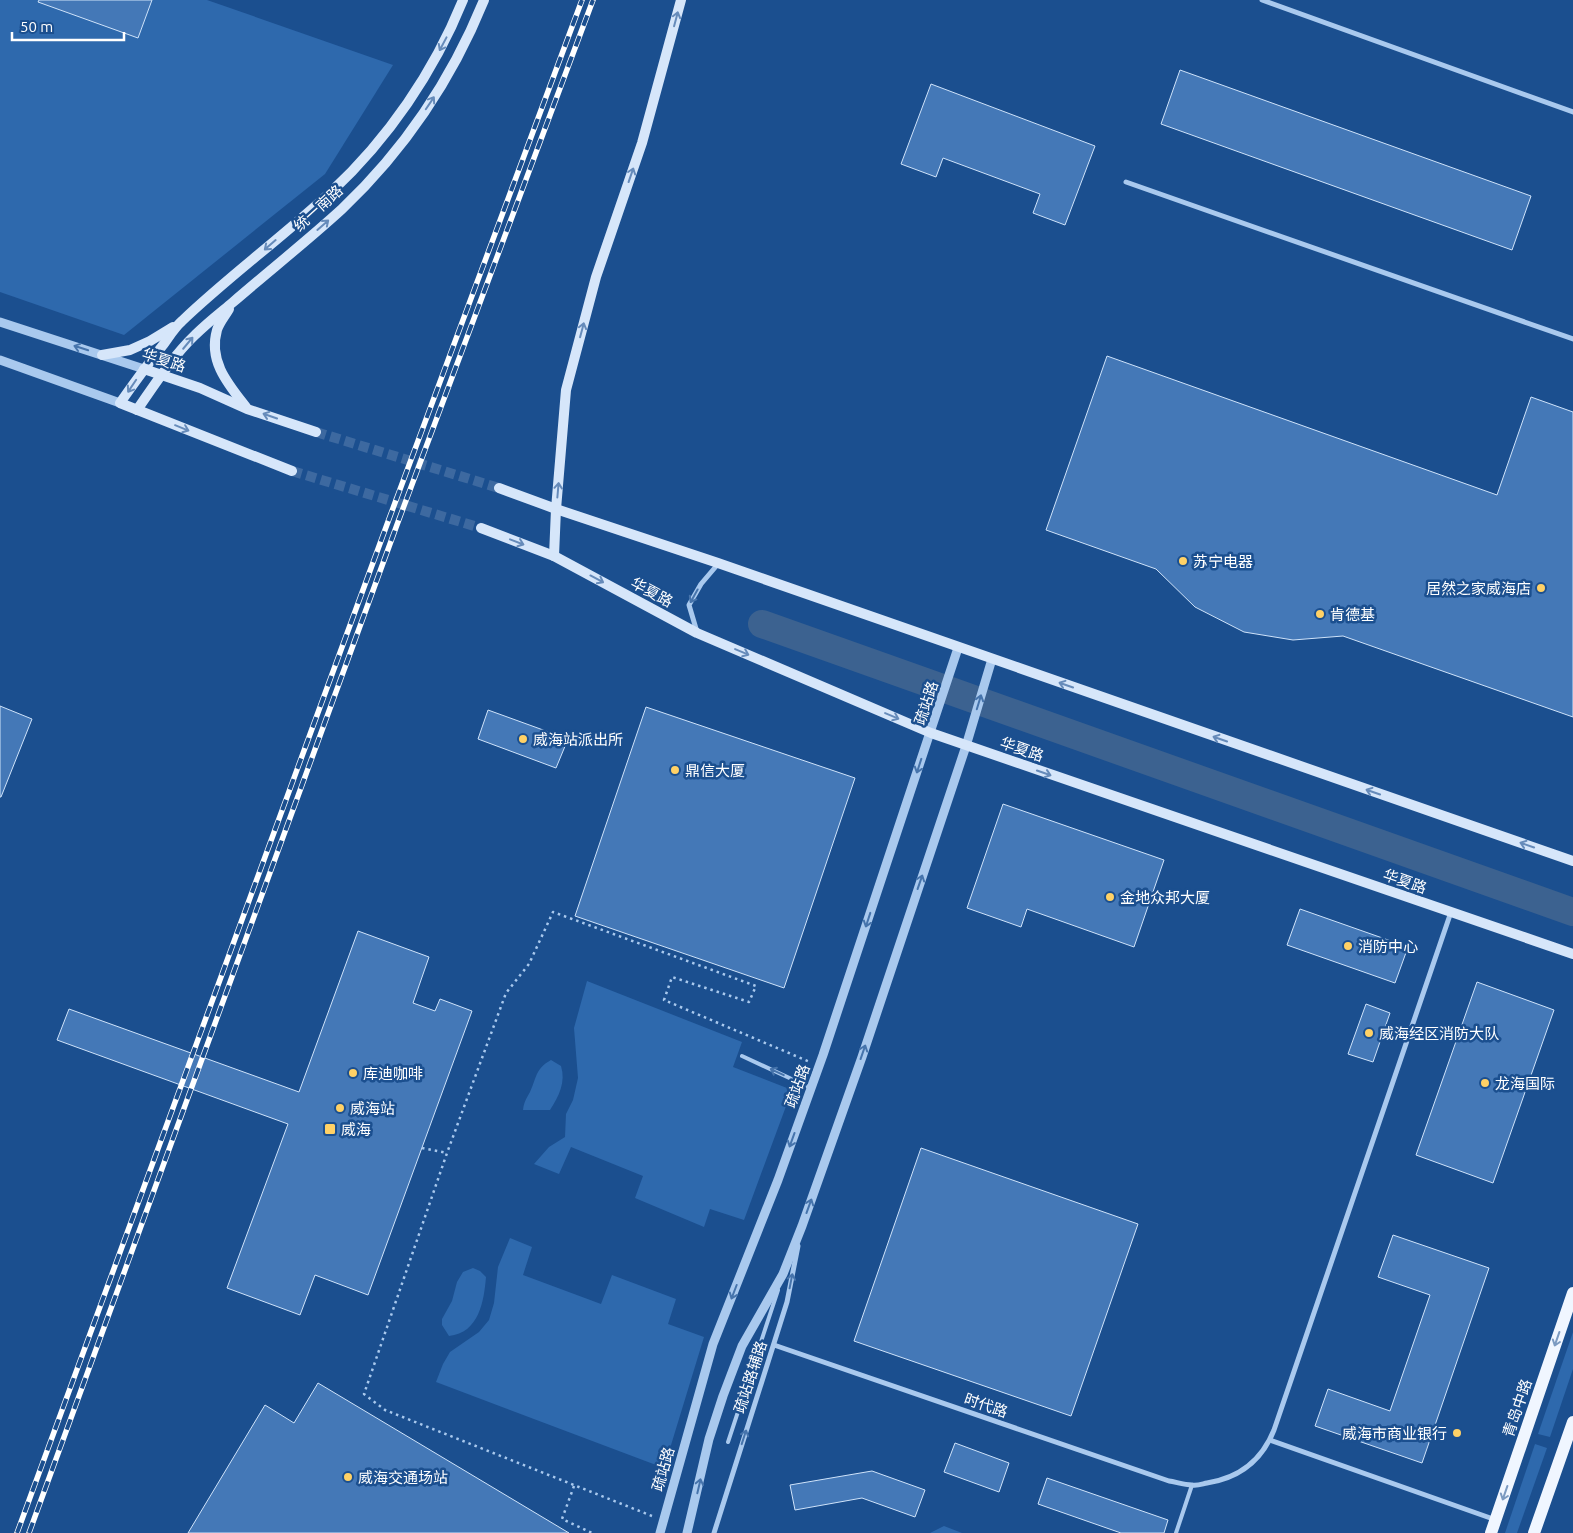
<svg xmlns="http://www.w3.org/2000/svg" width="1573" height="1533" viewBox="0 0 1573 1533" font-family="Ubuntu,'Noto Sans SC',sans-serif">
  <rect width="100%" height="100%" fill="#1b4f8f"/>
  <!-- green -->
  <g fill="#2e69ad">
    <path d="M0 0H207L393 65 325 174 124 335 0 292Z"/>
    <path d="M587 981 742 1042 733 1067 792 1090 744 1220 710 1209 704 1227 635 1198 643 1176 571 1147 559 1174 534 1164 549 1147 565 1137 566 1114 573 1100 578 1078 574 1028Z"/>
    <path d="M551 1060 561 1066C566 1082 559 1096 550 1110H523C524 1102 526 1099 530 1092 537 1077 535 1069 551 1060Z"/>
    <path d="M510 1238 532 1247 523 1275 601 1304 612 1275 676 1299 668 1324 704 1337 664 1468 436 1382 443 1364 450 1352 479 1332 489 1320 494 1303 498 1267Z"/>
    <path d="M473 1268 480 1271 486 1277C484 1301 479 1333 449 1336L442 1325V1319L452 1301 457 1282 463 1272Z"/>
    <path d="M1573 1332V1369L1550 1437 1538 1434Z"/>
    <path d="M1535 1444 1547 1448 1517 1533H1505Z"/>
    <path d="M944 1526 962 1533H930Z"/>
  </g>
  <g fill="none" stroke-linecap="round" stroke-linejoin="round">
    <!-- river -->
    <path stroke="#3c6290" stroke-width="28" d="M762 624 1573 912"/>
  </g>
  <!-- building -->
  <g fill="#4478b7" stroke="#cfe3fa">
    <path d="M39 0H152L138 38 38 2Z"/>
    <path d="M1180 70 1531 196 1512 250 1161 124Z"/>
    <path d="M931 84 1095 146 1065 225 1033 213 1040 194 943 158 936 177 901 164Z"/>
    <path d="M1107 356 1497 495 1531 397 1573 412V717L1343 636 1293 640 1244 632 1195 607 1156 569 1046 530Z"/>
    <path d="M0 706 32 719 1 797H0Z"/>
    <path d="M646 707 855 778 784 988 575 916Z"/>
    <path d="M488 710 568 739 556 768 478 739Z"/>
    <path d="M1003 804 1164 860 1134 947 1027 909 1021 927 967 908Z"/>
    <path d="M1300 909 1408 947 1395 983 1287 945Z"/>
    <path d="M358 931 429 957 413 1003 435 1011 440 999 472 1011 368 1295 315 1275 300 1315 227 1288 288 1124 57 1040 69 1009 299 1092Z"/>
    <path d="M1477 982 1554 1010 1493 1183 1416 1155Z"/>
    <path d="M1366 1004 1390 1013 1373 1062 1348 1054Z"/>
    <path d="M921 1148 1138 1224 1071 1416 854 1341Z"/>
    <path d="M1393 1235 1489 1268 1422 1463 1315 1426 1328 1389 1390 1411 1430 1295 1378 1277Z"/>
    <path d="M318 1383 569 1533H188L265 1405 294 1423Z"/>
    <path d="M955 1443 1009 1463 999 1492 944 1472Z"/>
    <path d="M872 1471 925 1490 915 1517 862 1498 795 1510 790 1485Z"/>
    <path d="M1047 1478 1168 1520 1164 1533H1121L1038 1504Z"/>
  </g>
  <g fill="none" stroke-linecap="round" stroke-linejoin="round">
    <!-- secondary-tunnel -->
    <g stroke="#3d69a0" stroke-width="10" stroke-dasharray="10 5" stroke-linecap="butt">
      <path d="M316 432 499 488"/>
      <path d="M292 471 481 528"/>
    </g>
    <!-- path -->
    <g stroke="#a9c9ee" stroke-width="2.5" stroke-dasharray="2.5 4" stroke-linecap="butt">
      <path d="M422 1148 447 1153"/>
      <path d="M574 1486 562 1519 592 1533"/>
      <path d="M652 1516 385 1410 364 1394 447 1153 506 993 529 964 553 912 756 986 749 1002 672 977 664 1000 810 1062"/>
    </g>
    <!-- service -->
    <g stroke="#a9c9ee" stroke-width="4">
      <path d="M742 1056 811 1088"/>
      <path d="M728 1442 778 1290"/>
      <path d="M1176 1533 1192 1485"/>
    </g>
    <!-- minor -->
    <g stroke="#a9c9ee" stroke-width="5">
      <path d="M1262 0 1573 112"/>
      <path d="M1126 182 1573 339"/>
      <path d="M697 632 689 605 701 584 718 564"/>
      <path d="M774 1345 1169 1481C1176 1482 1184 1485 1192 1485 1197 1486 1202 1484 1207 1483 1239 1478 1262 1460 1274 1430L1451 912"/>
      <path d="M1270 1440 1496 1520"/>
      <path d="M714 1533 787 1302 798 1246"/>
    </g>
    <!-- tertiary -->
    <g stroke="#a9c9ee" stroke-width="9">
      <path d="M0 322 144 369"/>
      <path d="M0 360 120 403"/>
      <path d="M660 1533 713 1344 778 1180 823 1055 958 648"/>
      <path d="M687 1533 709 1439 723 1396 742 1346 783 1274 802 1226 862 1057 966 746 992 659"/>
    </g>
    <!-- secondary -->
    <g stroke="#d6e6fa" stroke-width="10">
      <path d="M229 309C225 316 219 323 217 330 208 361 228 384 246 407"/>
      <path d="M102 355 130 350 150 341 173 327"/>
      <path d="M144 369 200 388 247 409 316 432"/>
      <path d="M137 410C155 384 173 356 195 335 207 323 220 313 232 303 269 271 307 241 342 209 404 150 452 79 484 0"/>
      <path d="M292 471 120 403C134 383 148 364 163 345 169 337 174 328 182 321 229 276 283 237 331 192 388 139 434 72 463 0"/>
      <path d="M499 488 556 509 718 563 1573 861"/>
      <path d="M481 528 554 556 697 633 931 733 1573 954"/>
      <path d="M554 556 556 509 566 390 596 277 642 143 681 0"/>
    </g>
    <!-- primary -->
    <g stroke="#f0f6ff" stroke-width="12">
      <path d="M1491 1533 1573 1293"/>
      <path d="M1534 1533 1573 1422"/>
    </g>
    <defs>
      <g id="rail">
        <path d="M17 1533 389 519 582 0"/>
        <path d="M29 1533 398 522 593 0"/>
      </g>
    </defs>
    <!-- rail casing -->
    <use href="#rail" stroke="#fff" stroke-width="5.5"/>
    <!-- rail -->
    <use href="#rail" stroke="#1b4f8f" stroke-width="4" stroke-dasharray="11" stroke-linecap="butt"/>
  </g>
  <!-- one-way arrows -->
  <defs><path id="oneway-shaft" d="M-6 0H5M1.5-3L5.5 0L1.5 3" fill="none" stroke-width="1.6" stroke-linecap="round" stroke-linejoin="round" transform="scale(1.25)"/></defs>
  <g stroke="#668bba">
    <use href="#oneway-shaft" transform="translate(676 19) rotate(-75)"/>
    <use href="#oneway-shaft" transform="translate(443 44) rotate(118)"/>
    <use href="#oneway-shaft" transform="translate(430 103) rotate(-56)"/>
    <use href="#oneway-shaft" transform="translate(631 175) rotate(-71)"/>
    <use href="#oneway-shaft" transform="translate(323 225) rotate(-41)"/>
    <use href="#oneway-shaft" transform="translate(270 245) rotate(139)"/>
    <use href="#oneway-shaft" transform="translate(582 330) rotate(-75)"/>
    <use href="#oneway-shaft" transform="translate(188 343) rotate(-50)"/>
    <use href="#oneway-shaft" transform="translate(132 386) rotate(124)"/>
    <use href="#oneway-shaft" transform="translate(270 416) rotate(-161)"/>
    <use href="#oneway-shaft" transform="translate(182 428) rotate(22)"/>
    <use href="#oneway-shaft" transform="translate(558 490) rotate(-85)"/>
    <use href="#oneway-shaft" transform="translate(517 542) rotate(21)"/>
    <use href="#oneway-shaft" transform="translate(597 579) rotate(28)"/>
    <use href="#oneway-shaft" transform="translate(742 652) rotate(23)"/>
    <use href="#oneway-shaft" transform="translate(1066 685) rotate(-161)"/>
    <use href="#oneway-shaft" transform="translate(892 716) rotate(23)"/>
    <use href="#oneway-shaft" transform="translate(1220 739) rotate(-161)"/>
    <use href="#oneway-shaft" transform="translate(1044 773) rotate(19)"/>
    <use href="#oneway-shaft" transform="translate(1373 792) rotate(-161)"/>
    <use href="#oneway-shaft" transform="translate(1527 845) rotate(-161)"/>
  </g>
  <g stroke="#4674ac">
    <use href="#oneway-shaft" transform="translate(81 348) rotate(-162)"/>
    <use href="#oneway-shaft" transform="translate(694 596) rotate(119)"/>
    <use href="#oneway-shaft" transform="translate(979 702) rotate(-73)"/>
    <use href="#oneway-shaft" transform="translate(919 766) rotate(108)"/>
    <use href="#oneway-shaft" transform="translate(920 882) rotate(-71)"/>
    <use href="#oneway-shaft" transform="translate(868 920) rotate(108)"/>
    <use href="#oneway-shaft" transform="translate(863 1052) rotate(-71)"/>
    <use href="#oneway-shaft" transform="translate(777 1072) rotate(-155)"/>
    <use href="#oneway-shaft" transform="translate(792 1140) rotate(110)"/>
    <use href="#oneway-shaft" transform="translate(809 1206) rotate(-70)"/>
    <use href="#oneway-shaft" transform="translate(791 1281) rotate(-79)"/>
    <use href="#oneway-shaft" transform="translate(734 1292) rotate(111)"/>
    <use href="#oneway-shaft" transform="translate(744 1437) rotate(-72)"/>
    <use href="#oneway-shaft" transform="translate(699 1486) rotate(-77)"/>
  </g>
  <g stroke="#7b9ac1">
    <use href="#oneway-shaft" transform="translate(1557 1339) rotate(109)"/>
    <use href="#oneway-shaft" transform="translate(1505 1493) rotate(109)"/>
  </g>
  <!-- markers -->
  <g fill="#ffd166" stroke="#1b4f8f" stroke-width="2">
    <circle cx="1183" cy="561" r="5"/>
    <circle cx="1541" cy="588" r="5"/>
    <circle cx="1320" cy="614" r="5"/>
    <circle cx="523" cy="739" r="5"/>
    <circle cx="675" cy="770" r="5"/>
    <circle cx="1110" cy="897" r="5"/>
    <circle cx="1348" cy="946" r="5"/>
    <circle cx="1369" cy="1033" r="5"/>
    <circle cx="353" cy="1073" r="5"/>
    <circle cx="1485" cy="1083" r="5"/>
    <circle cx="340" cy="1108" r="5"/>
    <rect x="324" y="1123" width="12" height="12" rx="2.5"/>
    <circle cx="1457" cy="1433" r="5"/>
    <circle cx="348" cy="1477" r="5"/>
  </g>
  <g text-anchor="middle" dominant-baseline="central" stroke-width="5" stroke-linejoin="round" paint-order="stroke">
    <!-- street labels -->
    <g font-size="15" fill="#fff" stroke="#1b4f8f">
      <text transform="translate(318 208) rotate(-42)">统一南路</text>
      <text transform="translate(164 360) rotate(18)">华夏路</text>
      <text transform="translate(652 592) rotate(28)">华夏路</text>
      <text transform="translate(926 703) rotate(-72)">疏站路</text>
      <text transform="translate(1022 749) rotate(19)">华夏路</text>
      <text transform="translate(1405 881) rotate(19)">华夏路</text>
      <text transform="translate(797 1086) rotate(-70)">疏站路</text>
      <text transform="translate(750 1377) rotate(-72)">疏站路辅路</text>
      <text transform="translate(986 1405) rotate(19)">时代路</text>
      <text transform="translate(1517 1408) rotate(-71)">青岛中路</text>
      <text transform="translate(663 1469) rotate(-74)">疏站路</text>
    </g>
    <!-- poi labels -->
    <g font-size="15" fill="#fff" stroke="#1b4f8f" text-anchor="start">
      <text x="1193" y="561">苏宁电器</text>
      <text x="1531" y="588" text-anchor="end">居然之家威海店</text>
      <text x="1330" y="614">肯德基</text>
      <text x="533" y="739">威海站派出所</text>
      <text x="685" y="770">鼎信大厦</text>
      <text x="1120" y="897">金地众邦大厦</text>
      <text x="1358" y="946">消防中心</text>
      <text x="1379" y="1033">威海经区消防大队</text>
      <text x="363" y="1073">库迪咖啡</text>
      <text x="1495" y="1083">龙海国际</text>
      <text x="350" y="1108">威海站</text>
      <text x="341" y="1129">威海</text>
      <text x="1447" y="1433" text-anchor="end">威海市商业银行</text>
      <text x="358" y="1477">威海交通场站</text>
    </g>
  </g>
  <!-- scale -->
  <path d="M12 32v8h112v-8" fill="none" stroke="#ffffff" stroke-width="2.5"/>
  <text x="20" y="32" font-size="15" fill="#ffffff" stroke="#1b4f8f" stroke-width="4" paint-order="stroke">50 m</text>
</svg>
